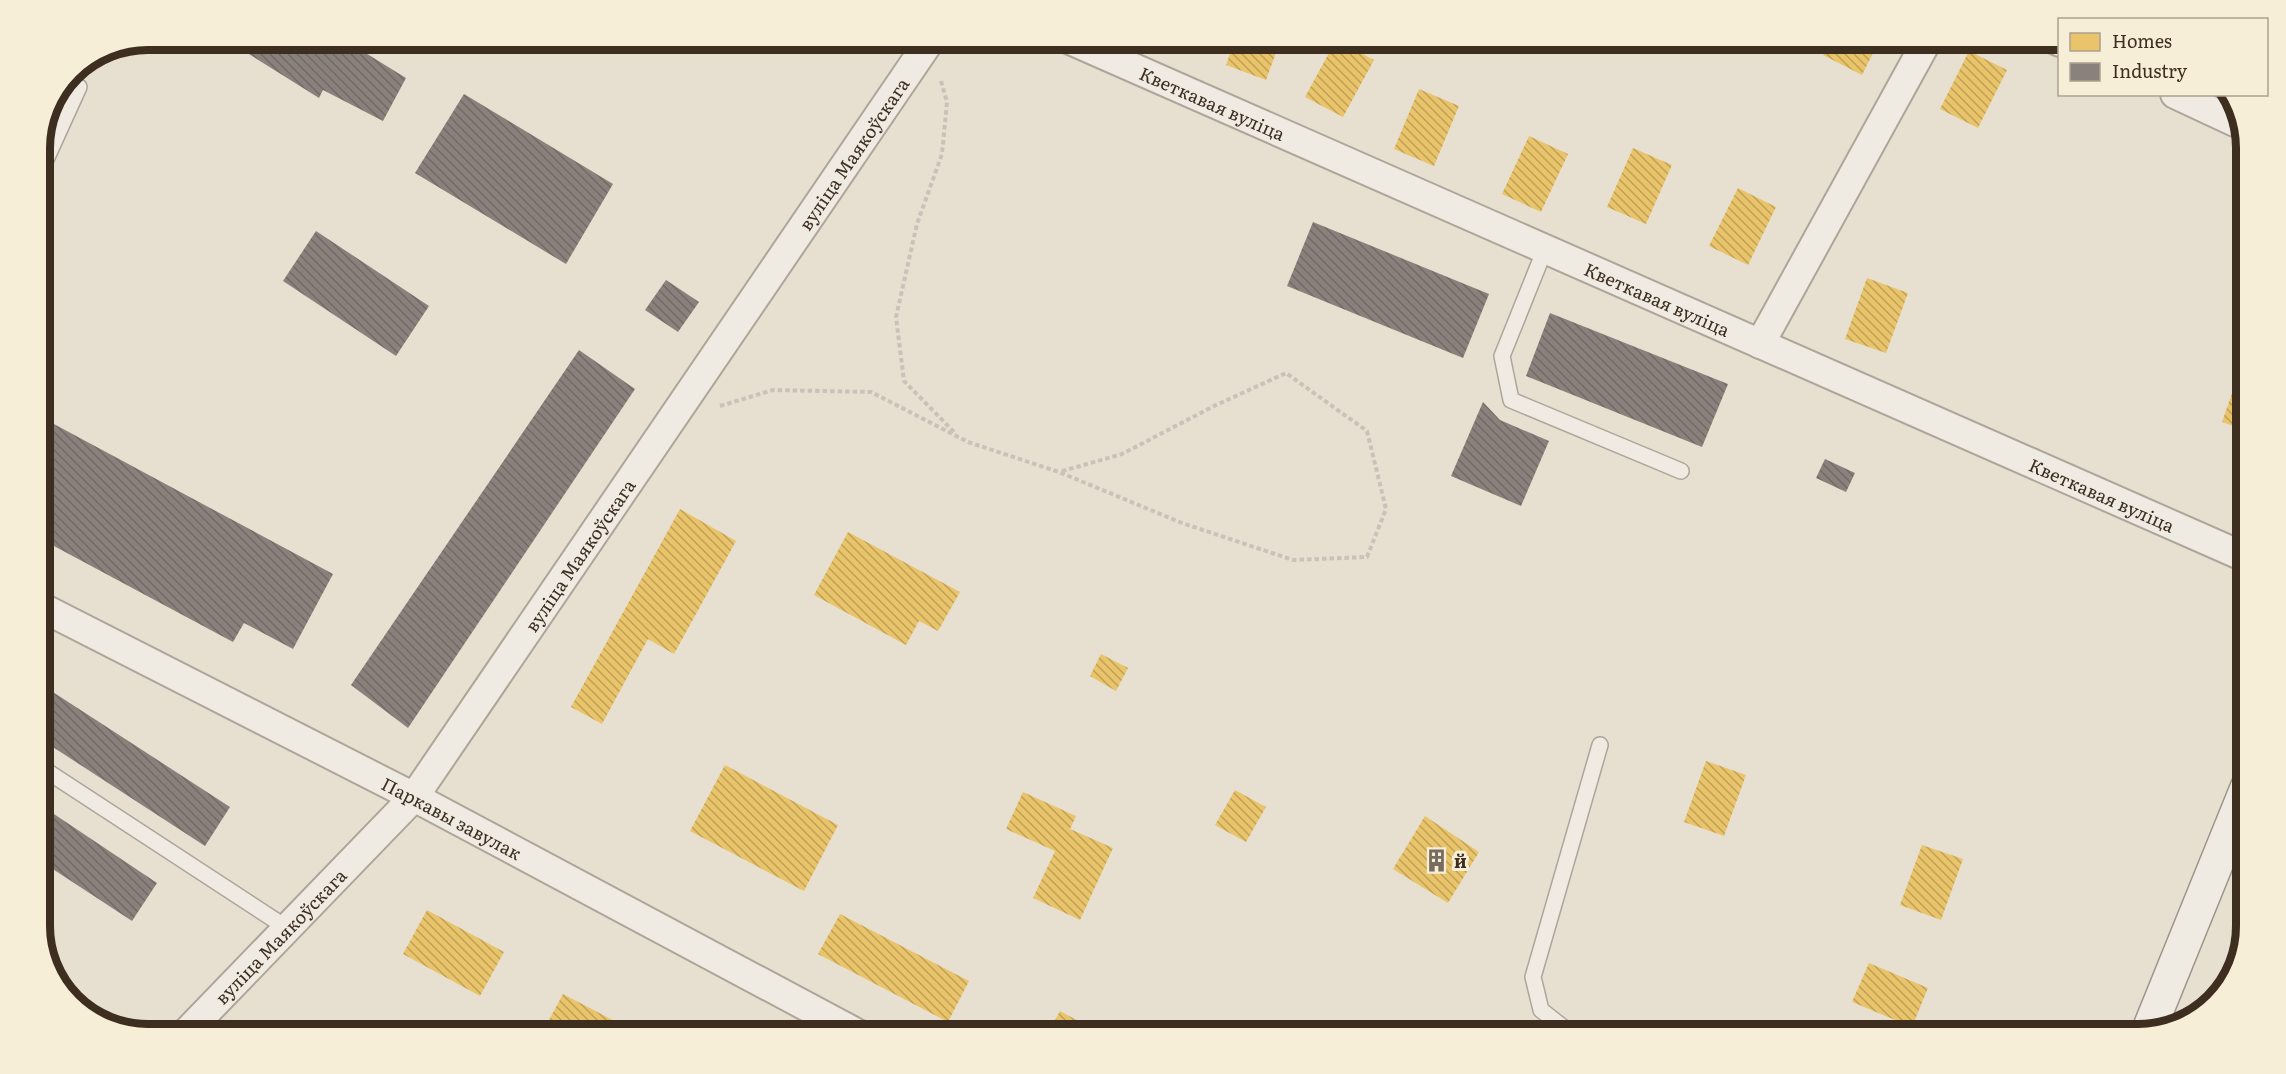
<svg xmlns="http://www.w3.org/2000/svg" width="2286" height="1074" viewBox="0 0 2286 1074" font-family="Literata,serif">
  <defs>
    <pattern id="homes-back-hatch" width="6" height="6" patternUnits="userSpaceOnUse" patternTransform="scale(1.5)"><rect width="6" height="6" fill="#e9c46a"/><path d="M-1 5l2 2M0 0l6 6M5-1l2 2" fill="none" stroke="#bea057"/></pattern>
    <pattern id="industry-back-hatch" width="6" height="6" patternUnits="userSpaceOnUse" patternTransform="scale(1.5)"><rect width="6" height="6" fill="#8a817c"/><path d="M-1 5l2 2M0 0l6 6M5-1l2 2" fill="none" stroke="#726a65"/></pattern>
  </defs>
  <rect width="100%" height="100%" fill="#e7e0d1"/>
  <!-- homes -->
  <g fill="url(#homes-back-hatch)">
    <path d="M1235 39H1281L1266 80 1226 65Z"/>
    <path d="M1831 39H1880L1862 75 1823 55Z"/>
    <path d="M1336 40 1374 60 1343 117 1305 97Z"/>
    <path d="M1969 51 2007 70 1978 128 1940 109Z"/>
    <path d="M1419 89 1459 106 1434 166 1394 149Z"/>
    <path d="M1529 136 1568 154 1541 212 1502 194Z"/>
    <path d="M1633 148 1672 165 1646 224 1607 207Z"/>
    <path d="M1738 188 1776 207 1748 265 1709 246Z"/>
    <path d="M1867 278 1908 293 1886 353 1845 339Z"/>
    <path d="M2236 382 2247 386V431L2222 422Z"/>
    <path d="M680 509 736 541 674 654 648 639 602 724 571 707Z"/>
    <path d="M848 532 960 592 938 631 919 621 906 645 814 595Z"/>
    <path d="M1101 654 1128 668 1116 691 1090 676Z"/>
    <path d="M1706 761 1746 775 1724 836 1684 822Z"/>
    <path d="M725 765 838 825 804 891 690 831Z"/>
    <path d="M1235 790 1266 807 1246 842 1215 825Z"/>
    <path d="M1023 792 1076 816 1070 829 1113 848 1080 920 1033 898 1055 851 1006 829Z"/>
    <path d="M1425 816 1479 852 1448 903 1393 869Z"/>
    <path d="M1922 845 1963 859 1941 920 1900 905Z"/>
    <path d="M427 910 504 952 480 996 403 954Z"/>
    <path d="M840 914 969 981 948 1022 818 954Z"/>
    <path d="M1869 963 1928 988 1912 1027 1852 1002Z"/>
    <path d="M563 994 626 1027 621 1035H541Z"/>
    <path d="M1060 1011 1104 1035H1047Z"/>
  </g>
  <!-- industry -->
  <g fill="url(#industry-back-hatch)">
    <path d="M225 39H354L351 44 406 78 383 121 323 90 319 98Z"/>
    <path d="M464 94 613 184 566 264 415 173Z"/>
    <path d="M1313 222 1489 294 1463 358 1287 286Z"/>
    <path d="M316 231 429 306 396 356 283 281Z"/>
    <path d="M666 280 699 302 678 332 645 310Z"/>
    <path d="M1550 313 1728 384 1702 447 1526 376Z"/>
    <path d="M579 350 635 389 408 728 351 685Z"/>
    <path d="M1483 402 1500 420 1549 441 1521 506 1451 476Z"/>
    <path d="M39 416 333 574 293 649 244 623 233 642 39 538Z"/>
    <path d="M1825 459 1855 473 1846 492 1816 478Z"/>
    <path d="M39 683 230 807 205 846 39 738Z"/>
    <path d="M39 804 157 883 132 921 39 860Z"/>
  </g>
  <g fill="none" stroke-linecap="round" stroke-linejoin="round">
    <defs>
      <g id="lane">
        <path d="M39 175 79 87"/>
        <path d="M1545 249 1502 356 1511 400 1681 471"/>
        <path d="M39 766 287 928"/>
        <path d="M1579 1035 1564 1028 1541 1010 1533 977 1600 745"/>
      </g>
      <g id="street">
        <path id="s1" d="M1068 39 2247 558"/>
        <path d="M2053 39 2060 42"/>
        <path d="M2175 94 2235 122"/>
        <path d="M1760 344 1928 39"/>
        <path id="s2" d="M39 606 414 797 860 1035"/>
        <path id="s3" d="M184 1035 414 797 931 39"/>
      </g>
      <path id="secondary" d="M2148 1032 2247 788"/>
    </defs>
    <!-- lane casing -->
    <use href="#lane" stroke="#ada599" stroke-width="18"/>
    <!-- street casing -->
    <use href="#street" stroke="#ada599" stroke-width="32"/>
    <!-- secondary casing -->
    <use href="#secondary" stroke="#9c958a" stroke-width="36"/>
    <!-- path -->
    <g stroke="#c8c2b9" stroke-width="4" stroke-dasharray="4.5 3" stroke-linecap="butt">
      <path d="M941 81 947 102 942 154 917 224 896 317 904 381 956 434"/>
      <path d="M720 406 773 390 871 392 968 442 1059 472 1182 523 1293 560 1367 557 1386 509 1367 431 1286 373 1216 405 1122 454 1059 472"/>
    </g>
    <!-- lane -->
    <use href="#lane" stroke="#efebe3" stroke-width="15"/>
    <!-- street -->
    <use href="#street" stroke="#efebe3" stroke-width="28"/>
    <!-- secondary -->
    <use href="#secondary" stroke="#efebe3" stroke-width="33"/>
  </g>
  <!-- icons -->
  <defs>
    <symbol id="building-bare" viewBox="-9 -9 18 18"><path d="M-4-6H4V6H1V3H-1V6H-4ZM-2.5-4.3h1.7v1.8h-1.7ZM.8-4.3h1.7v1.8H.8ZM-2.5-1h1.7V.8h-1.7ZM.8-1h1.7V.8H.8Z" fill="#786c5e" stroke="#f7eed8" stroke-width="2.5" paint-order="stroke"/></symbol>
  </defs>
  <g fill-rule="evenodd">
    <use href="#building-bare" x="1420" y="844" width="33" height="33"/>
  </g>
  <g text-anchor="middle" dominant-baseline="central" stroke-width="6" stroke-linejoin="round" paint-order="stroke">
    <!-- street labels -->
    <g font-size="18" fill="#3d2e20" stroke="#f7eed8">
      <text stroke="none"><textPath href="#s1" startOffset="158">Кветкавая вуліца</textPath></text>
      <text stroke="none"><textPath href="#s3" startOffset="1110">вуліца Маякоўскага</textPath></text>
      <text stroke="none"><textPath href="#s1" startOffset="644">Кветкавая вуліца</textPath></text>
      <text stroke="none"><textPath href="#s1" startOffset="1130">Кветкавая вуліца</textPath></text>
      <text stroke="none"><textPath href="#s3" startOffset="624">вуліца Маякоўскага</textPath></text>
      <text stroke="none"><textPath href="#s2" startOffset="464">Паркавы завулак</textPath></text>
      <text stroke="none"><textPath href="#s3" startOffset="138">вуліца Маякоўскага</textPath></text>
    </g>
    <!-- poi labels -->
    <g font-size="18" font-weight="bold" fill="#3d2e20" stroke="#f7eed8" text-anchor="start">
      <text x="1454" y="860">й</text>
    </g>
  </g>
  <!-- crop -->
  <path d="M0 0H2286V1074H0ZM148 50H2138A98 98 0 0 1 2236 148V926A98 98 0 0 1 2138 1024H148A98 98 0 0 1 50 926V148A98 98 0 0 1 148 50Z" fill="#f7eed8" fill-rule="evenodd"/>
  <path fill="none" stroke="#3d2e20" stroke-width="8" d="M148 50H2138A98 98 0 0 1 2236 148V926A98 98 0 0 1 2138 1024H148A98 98 0 0 1 50 926V148A98 98 0 0 1 148 50Z"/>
  <!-- legend -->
  <rect x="2058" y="18" width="210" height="78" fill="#f7eed8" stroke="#ada18e" stroke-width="1.5"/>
  <rect x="2070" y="33" width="30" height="18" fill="#e9c46a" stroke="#ada18e" stroke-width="1.5"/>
  <text x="2112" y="48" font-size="18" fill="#3d2e20">Homes</text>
  <rect x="2070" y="63" width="30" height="18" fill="#8a817c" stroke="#ada18e" stroke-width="1.5"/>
  <text x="2112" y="78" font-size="18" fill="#3d2e20">Industry</text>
</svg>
